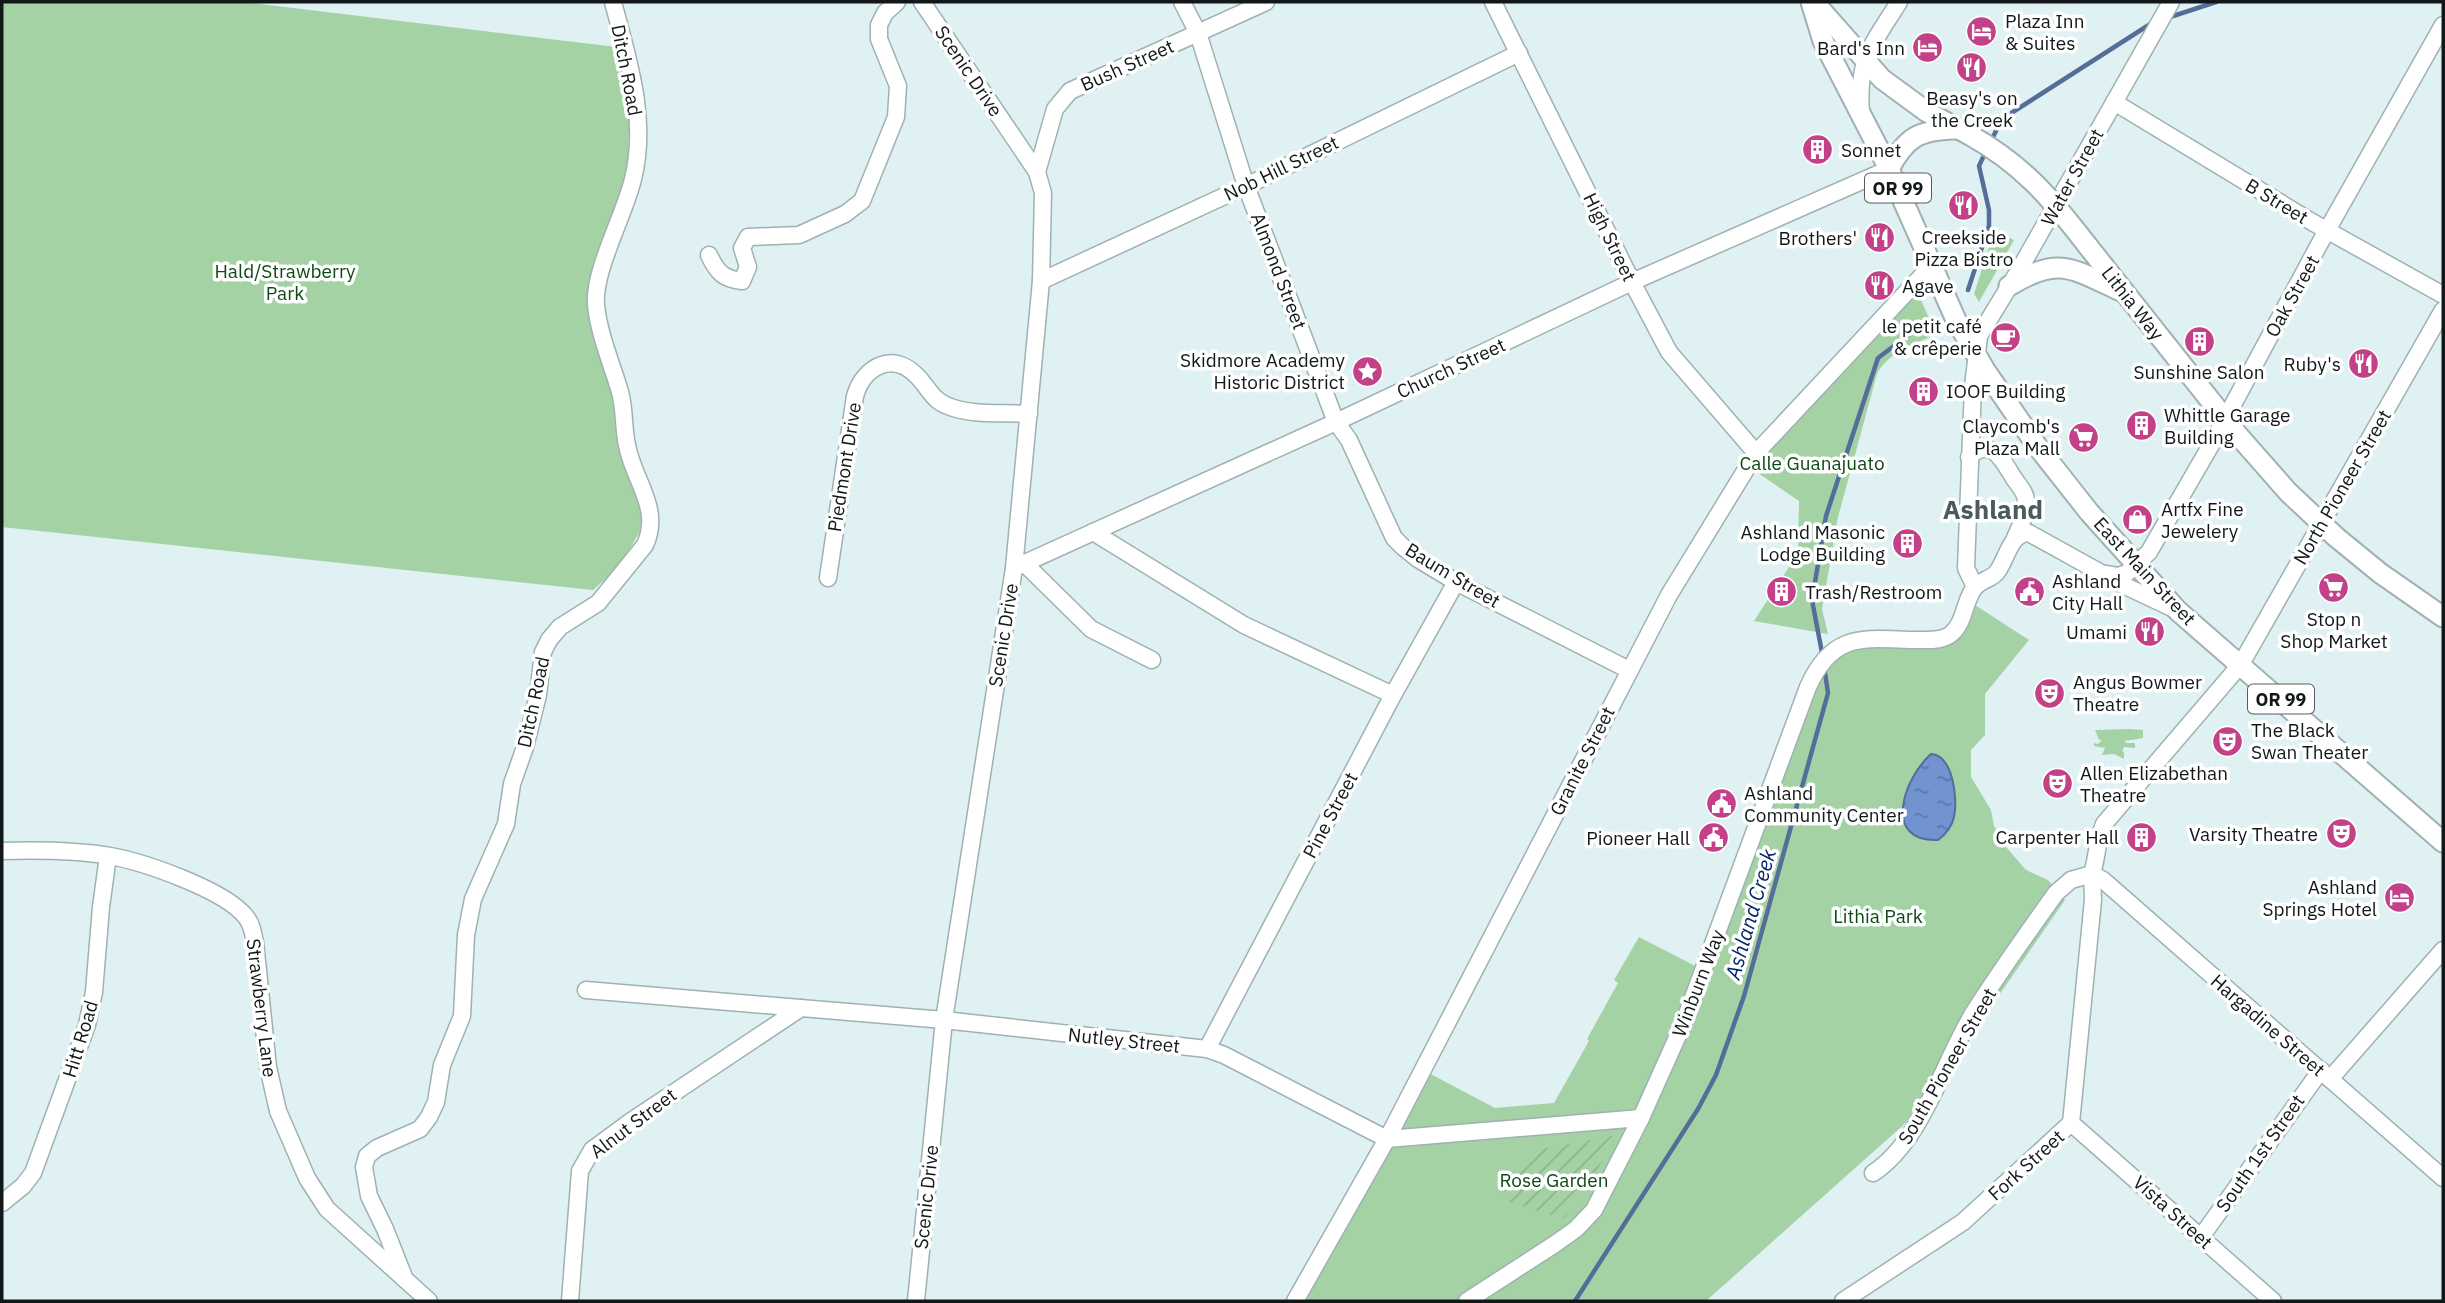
<svg xmlns="http://www.w3.org/2000/svg" width="2445" height="1303" viewBox="0 0 2445 1303" font-family="'IBM Plex Sans',sans-serif">
  <defs>
    <pattern id="garden-furrows" width="10" height="10" patternUnits="userSpaceOnUse" patternTransform="scale(1.75)"><rect width="10" height="10" fill="#a5d2a5"/><path d="M-1 1l2-2M0 10L10 0M9 11l2-2" fill="none" stroke="#8db48d"/></pattern>
    <pattern id="water-ripples" width="26" height="14" patternUnits="userSpaceOnUse" patternTransform="scale(1.75)"><rect width="26" height="14" fill="#7193d0"/><path d="M2 4q2-2 4 0t4 0M15 11q2-2 4 0t4 0" fill="none" stroke="#5b77a8"/></pattern>
  </defs>
  <rect width="100%" height="100%" fill="#dff1f3"/>
  <!-- green -->
  <g fill="#a5d2a5">
    <path d="M2 2H244L616 47 630 108 627 177 595 330 613 397 621 454 647 519 620 566 593 590 2 527Z"/>
    <path d="M1991 229 2014 240 1979 302 1974 294 1990 244Z"/>
    <path d="M1918 293 1936 334C1914 345 1888 352 1877 374L1838 517 1822 609 1828 634 1754 621 1798 553 1799 501 1755 471 1763 458Z"/>
    <path d="M1975 605 2029 640 1985 694V735L1971 750V777L1991 810 1994 826 2006 847 2026 870 2048 880 2065 900 1918 1112 1706 1301H1295L1423 1070 1495 1108 1554 1103 1589 1041 1587 1039 1618 983 1614 980 1639 937 1703 970 1808 687 1852 642 1934 640Z"/>
    <path d="M2129 729 2143 730V738L2125 741 2126 743H2135V748L2124 747 2122 751 2124 752V759L2114 754 2102 755 2105 748 2094 746V743L2098 744 2102 740H2099L2095 730Z"/>
  </g>
  <!-- garden -->
  <path fill="url(#garden-furrows)" d="M1617 1135 1587 1188 1564 1219 1499 1199 1531 1151Z"/>
  <!-- water -->
  <path fill="url(#water-ripples)" stroke="#546e99" stroke-width="2" d="M1931 754C1953 755 1958 799 1954 817 1952 826 1946 834 1938 840 1881 842 1904 778 1931 754Z"/>
  <g fill="none" stroke-linecap="round" stroke-linejoin="round">
    <!-- stream -->
    <g stroke="#546e99" stroke-width="4.5">
      <path d="M2170 17 2216 2"/>
      <path d="M1990 143 2002 119 2155 21"/>
      <path d="M1968 290 1989 226V210L1979 166 1986 151"/>
      <path d="M1823 658 1812 600 1826 516 1878 358 1927 321"/>
      <path d="M1575 1301 1698 1109 1716 1075 1744 996 1828 693 1824 666"/>
    </g>
    <defs>
      <g id="minor">
        <path d="M1182 2 1198 33 1246 186 1336 422 1349 440 1394 538 1403 547 1418 559 1456 582 1629 670"/>
        <path d="M1493 2 1632 282 1669 352 1756 453"/>
        <path d="M2114 102 2312 222 2443 295"/>
        <path d="M1861 111C1857 58 1873 44 1899 2"/>
        <path d="M1037 172 1055 109 1070 91 1266 2"/>
        <path d="M709 255C717 272 723 279 742 281L748 267 742 248 748 237 799 235 845 214 862 201 896 117 898 86 879 39V25L885 13 897 2"/>
        <path d="M1041 281 1246 186 1519 53"/>
        <path d="M1969 457C1991 436 2002 459 2013 477 2018 485 2026 492 2026 501 2028 513 2019 528 2015 538"/>
        <path d="M1093 532 1244 625 1393 695"/>
        <path d="M1024 563 1091 629 1152 660"/>
        <path d="M1014 568 1336 422 1632 282 1889 169"/>
        <path d="M2107 574 2118 576 2127 573 2149 552 2215 438 2321 241 2443 25"/>
        <path d="M828 578 855 396C864 366 893 351 917 376 928 387 933 401 948 406 972 416 1004 412 1029 414"/>
        <path d="M1975 587 1966 568 1973 386 1979 336 2018 272 2171 2"/>
        <path d="M2 851C37 850 74 850 110 856 144 862 225 890 246 917 252 924 253 933 255 942L268 1067 278 1111 307 1178 327 1209 429 1301"/>
        <path d="M2092 874 2103 880 2443 1178"/>
        <path d="M586 990 944 1020 1207 1049 1224 1055 1387 1139 1641 1118"/>
        <path d="M1207 1049 1393 695 1456 582"/>
        <path d="M2330 1079 2443 950"/>
        <path d="M2071 1123 2273 1301"/>
        <path d="M1873 1173C1923 1140 1943 1062 1974 1012 2000 971 2028 932 2056 893L2071 880 2092 874C2097 858 2097 840 2104 824L2241 664 2443 310"/>
        <path d="M2 1203 23 1186 33 1173 87 1025 94 992 101 907 108 856"/>
        <path d="M2201 1237 2321 1070"/>
        <path d="M404 1277 385 1229 369 1196 364 1167 367 1156 377 1148 420 1129 429 1117 436 1102 442 1065 462 1016 466 935 473 899 506 824 512 784 525 747 538 695 543 652 549 640 560 627 598 603 645 545C662 508 633 480 627 445 623 427 625 410 620 392 612 364 599 335 596 305 593 271 625 214 633 179 648 119 628 59 613 2"/>
        <path d="M570 1301 580 1171 592 1150 630 1122 801 1008"/>
        <path d="M916 1301 944 1020 1014 568 1041 281 1043 193 1037 172 922 2"/>
        <path d="M1295 1301 1387 1139 1669 595 1756 453 1932 265"/>
        <path d="M1467 1301 1555 1244 1576 1229 1594 1210 1641 1118 1684 1022 1808 687C1835 626 1871 641 1925 640 1933 640 1944 640 1951 634 1965 623 1964 600 1975 587 1981 580 1992 579 1997 572 2007 559 2010 533 2029 533L2121 584 2174 609"/>
        <path d="M1843 1301 1963 1222 2071 1123 2093 900 2092 874"/>
      </g>
      <g id="major">
        <path d="M1811 2 1823 41 1889 169 1956 320 1985 370 2037 446 2089 512 2178 611 2443 842"/>
        <path d="M1814 2 1882 79 1927 112 1968 134"/>
        <path d="M1889 169C1906 137 1919 130 1955 129"/>
        <path d="M2087 245 2237 434 2288 492 2336 537 2380 573 2443 617"/>
        <path d="M2009 286C2059 255 2072 269 2121 291"/>
      </g>
    </defs>
    <!-- minor casing -->
    <use href="#minor" stroke="#9fb1b2" stroke-width="19"/>
    <!-- major casing -->
    <use href="#major" stroke="#9fb1b2" stroke-width="23"/>
    <!-- minor -->
    <use href="#minor" stroke="#fff" stroke-width="16"/>
    <!-- major -->
    <use href="#major" stroke="#fff" stroke-width="19"/>
    <defs>
      <path id="major-bridge" d="M1968 134C2022 164 2050 197 2087 245"/>
    </defs>
    <!-- major-bridge casing -->
    <use href="#major-bridge" stroke="#9fb1b2" stroke-width="23" stroke-linecap="butt"/>
    <!-- major-bridge -->
    <use href="#major-bridge" stroke="#fff" stroke-width="19"/>
  </g>
  <!-- icons -->
  <defs>
    <symbol id="hotel-disc" viewBox="-11 -11 22 22"><circle r="9.5" fill="#c34189" stroke="#fff"/><path d="M-6-4.5h1.5V1H6V5H4.5V3h-9V5H-6ZM-4 0a1.8 1.8 0 1 1 3.6 0ZM.5 0V-2.5h3Q6-2.5 6 0Z" fill="#fff"/></symbol>
    <symbol id="restaurant-disc" viewBox="-11 -11 22 22"><circle r="9.5" fill="#c34189" stroke="#fff"/><path d="M-5-6h1v4h1v-4h1v4h1v-4h1v5L-1.5 .5V6h-2V.5L-5-1ZM5-6V6H3V1.5H1.5Q1.5-4 5-6Z" fill="#fff"/></symbol>
    <symbol id="building-disc" viewBox="-11 -11 22 22"><circle r="9.5" fill="#c34189" stroke="#fff"/><path d="M-4-6H4V6H1V3H-1V6H-4ZM-2.5-4.3h1.7v1.8h-1.7ZM.8-4.3h1.7v1.8H.8ZM-2.5-1h1.7V.8h-1.7ZM.8-1h1.7V.8H.8Z" fill="#fff"/></symbol>
    <symbol id="cafe-disc" viewBox="-11 -11 22 22"><circle r="9.5" fill="#c34189" stroke="#fff"/><path d="M-5.5-4.5H6V0H3Q3 3.5 0 3.5H-2.5Q-5.5 3.5-5.5 0ZM3-3.2v2h1.7v-2ZM-6 4.5H4V6H-6Z" fill="#fff"/></symbol>
    <symbol id="sight-disc" viewBox="-11 -11 22 22"><circle r="9.5" fill="#c34189" stroke="#fff"/><path d="M0-6L1.8-2.2L6-1.7L2.9 1.2L3.7 5.4L0 3.3L-3.7 5.4L-2.9 1.2L-6-1.7L-1.8-2.2Z" fill="#fff"/></symbol>
    <symbol id="supermarket-disc" viewBox="-11 -11 22 22"><circle r="9.5" fill="#c34189" stroke="#fff"/><path d="M-6-5.5h2.5l.6 2H6L4.5 2H-2.5L-4.4-4H-6ZM-1.5 3.2a1.3 1.3 0 1 0 .1 0ZM3 3.2a1.3 1.3 0 1 0 .1 0Z" fill="#fff"/></symbol>
    <symbol id="shop-disc" viewBox="-11 -11 22 22"><circle r="9.5" fill="#c34189" stroke="#fff"/><path d="M-5-2.5h2.3a2.7 3.5 0 0 1 5.4 0H5L5.5 6h-11ZM-1.5-2.5h3a1.5 2.3 0 0 0-3 0Z" fill="#fff"/></symbol>
    <symbol id="civic-disc" viewBox="-11 -11 22 22"><circle r="9.5" fill="#c34189" stroke="#fff"/><path d="M-.6-6.5H3V-4.5H.6V-3L4-1V1h2V6H-6V1h2V-1L-.6-3ZM-1.2 2.5V6h2.4V2.5Z" fill="#fff"/></symbol>
    <symbol id="theatre-disc" viewBox="-11 -11 22 22"><circle r="9.5" fill="#c34189" stroke="#fff"/><path d="M-5-5.5Q0-4 5-5.5V0Q5 5 0 6Q-5 5-5 0ZM-3.3-2.5H-1v1.5H-3.3ZM1-2.5H3.3v1.5H1ZM-2.8 1Q0 5.5 2.8 1Z" fill="#fff"/></symbol>
  </defs>
  <g fill-rule="evenodd">
    <use href="#hotel-disc" x="1964" y="14" width="35" height="35"/>
    <use href="#hotel-disc" x="1910" y="30" width="35" height="35"/>
    <use href="#restaurant-disc" x="1954" y="50" width="35" height="35"/>
    <use href="#building-disc" x="1800" y="132" width="35" height="35"/>
    <use href="#restaurant-disc" x="1946" y="188" width="35" height="35"/>
    <use href="#restaurant-disc" x="1862" y="220" width="35" height="35"/>
    <use href="#restaurant-disc" x="1862" y="268" width="35" height="35"/>
    <use href="#cafe-disc" x="1988" y="320" width="35" height="35"/>
    <use href="#building-disc" x="2182" y="324" width="35" height="35"/>
    <use href="#restaurant-disc" x="2346" y="346" width="35" height="35"/>
    <use href="#sight-disc" x="1350" y="354" width="35" height="35"/>
    <use href="#building-disc" x="1906" y="374" width="35" height="35"/>
    <use href="#building-disc" x="2124" y="408" width="35" height="35"/>
    <use href="#supermarket-disc" x="2066" y="420" width="35" height="35"/>
    <use href="#shop-disc" x="2120" y="502" width="35" height="35"/>
    <use href="#building-disc" x="1890" y="526" width="35" height="35"/>
    <use href="#supermarket-disc" x="2316" y="570" width="35" height="35"/>
    <use href="#building-disc" x="1764" y="574" width="35" height="35"/>
    <use href="#civic-disc" x="2012" y="574" width="35" height="35"/>
    <use href="#restaurant-disc" x="2132" y="614" width="35" height="35"/>
    <use href="#theatre-disc" x="2032" y="676" width="35" height="35"/>
    <use href="#theatre-disc" x="2210" y="724" width="35" height="35"/>
    <use href="#theatre-disc" x="2040" y="766" width="35" height="35"/>
    <use href="#civic-disc" x="1704" y="786" width="35" height="35"/>
    <use href="#theatre-disc" x="2324" y="816" width="35" height="35"/>
    <use href="#building-disc" x="2124" y="820" width="35" height="35"/>
    <use href="#civic-disc" x="1696" y="820" width="35" height="35"/>
    <use href="#hotel-disc" x="2382" y="880" width="35" height="35"/>
  </g>
  <g text-anchor="middle" dominant-baseline="central" stroke-width="7" stroke-linejoin="round" paint-order="stroke">
    <!-- shield labels -->
    <g fill="#fff" stroke="#595d5e" stroke-width="2">
      <rect x="1865" y="173.5" width="66" height="29" rx="5"/>
      <rect x="2248" y="684.5" width="66" height="29" rx="5"/>
    </g>
    <g font-size="18" font-weight="bold" fill="#121819">
      <text x="1898" y="188">OR 99</text>
      <text x="2281" y="699">OR 99</text>
    </g>
    <!-- poi labels -->
    <g font-size="19" fill="#121819" stroke="#fff" text-anchor="start">
      <text x="2005" y="21">Plaza Inn<tspan x="2005" dy="22">&amp; Suites</tspan></text>
      <text x="1905" y="48" text-anchor="end">Bard's Inn</text>
      <text x="1972" y="98" text-anchor="middle">Beasy's on<tspan x="1972" dy="22">the Creek</tspan></text>
      <text x="1841" y="150">Sonnet</text>
      <text x="1964" y="237" text-anchor="middle">Creekside<tspan x="1964" dy="22">Pizza Bistro</tspan></text>
      <text x="1857" y="238" text-anchor="end">Brothers'</text>
      <text x="1902" y="286">Agave</text>
      <text x="1982" y="326" text-anchor="end">le petit café<tspan x="1982" dy="22">&amp; crêperie</tspan></text>
      <text x="1345" y="360" text-anchor="end">Skidmore Academy<tspan x="1345" dy="22">Historic District</tspan></text>
      <text x="2341" y="364" text-anchor="end">Ruby's</text>
      <text x="2199" y="372" text-anchor="middle">Sunshine Salon</text>
      <text x="1946" y="391">IOOF Building</text>
      <text x="2164" y="415">Whittle Garage<tspan x="2164" dy="22">Building</tspan></text>
      <text x="2060" y="426" text-anchor="end">Claycomb's<tspan x="2060" dy="22">Plaza Mall</tspan></text>
      <text x="2161" y="509">Artfx Fine<tspan x="2161" dy="22">Jewelery</tspan></text>
      <text x="1885" y="532" text-anchor="end">Ashland Masonic<tspan x="1885" dy="22">Lodge Building</tspan></text>
      <text x="2052" y="581">Ashland<tspan x="2052" dy="22">City Hall</tspan></text>
      <text x="1805" y="592">Trash/Restroom</text>
      <text x="2334" y="619" text-anchor="middle">Stop n<tspan x="2334" dy="22">Shop Market</tspan></text>
      <text x="2127" y="632" text-anchor="end">Umami</text>
      <text x="2073" y="682">Angus Bowmer<tspan x="2073" dy="22">Theatre</tspan></text>
      <text x="2251" y="730">The Black<tspan x="2251" dy="22">Swan Theater</tspan></text>
      <text x="2080" y="773">Allen Elizabethan<tspan x="2080" dy="22">Theatre</tspan></text>
      <text x="1744" y="793">Ashland<tspan x="1744" dy="22">Community Center</tspan></text>
      <text x="2318" y="834" text-anchor="end">Varsity Theatre</text>
      <text x="2119" y="837" text-anchor="end">Carpenter Hall</text>
      <text x="1690" y="838" text-anchor="end">Pioneer Hall</text>
      <text x="2377" y="887" text-anchor="end">Ashland<tspan x="2377" dy="22">Springs Hotel</tspan></text>
    </g>
    <!-- street labels -->
    <g font-size="19" fill="#121819" stroke="#fff">
      <text transform="translate(1127 65) rotate(-24)">Bush Street</text>
      <text transform="translate(627 70) rotate(79)">Ditch Road</text>
      <text transform="translate(969 71) rotate(56)">Scenic Drive</text>
      <text transform="translate(1281 168) rotate(-26)">Nob Hill Street</text>
      <text transform="translate(2072 177) rotate(-61)">Water Street</text>
      <text transform="translate(2277 201) rotate(31)">B Street</text>
      <text transform="translate(1610 237) rotate(64)">High Street</text>
      <text transform="translate(1279 271) rotate(69)">Almond Street</text>
      <text transform="translate(2292 296) rotate(-61)">Oak Street</text>
      <text transform="translate(2133 303) rotate(52)">Lithia Way</text>
      <text transform="translate(1451 368) rotate(-25)">Church Street</text>
      <text transform="translate(844 467) rotate(-81)">Piedmont Drive</text>
      <text transform="translate(2342 487) rotate(-60)">North Pioneer Street</text>
      <text transform="translate(2145 571) rotate(47)">East Main Street</text>
      <text transform="translate(1453 575) rotate(31)">Baum Street</text>
      <text transform="translate(1003 635) rotate(-81)">Scenic Drive</text>
      <text transform="translate(533 702) rotate(-78)">Ditch Road</text>
      <text transform="translate(1582 761) rotate(-63)">Granite Street</text>
      <text transform="translate(1330 815) rotate(-62)">Pine Street</text>
      <text transform="translate(1698 983) rotate(-69)">Winburn Way</text>
      <text transform="translate(262 1008) rotate(83)">Strawberry Lane</text>
      <text transform="translate(2268 1025) rotate(41)">Hargadine Street</text>
      <text transform="translate(80 1039) rotate(-73)">Hitt Road</text>
      <text transform="translate(1124 1040) rotate(6)">Nutley Street</text>
      <text transform="translate(1947 1066) rotate(-60)">South Pioneer Street</text>
      <text transform="translate(633 1123) rotate(-37)">Alnut Street</text>
      <text transform="translate(2260 1153) rotate(-55)">South 1st Street</text>
      <text transform="translate(2026 1165) rotate(-42)">Fork Street</text>
      <text transform="translate(926 1197) rotate(-84)">Scenic Drive</text>
      <text transform="translate(2173 1212) rotate(42)">Vista Street</text>
    </g>
    <!-- park labels -->
    <g font-size="19" fill="#0d4a15" stroke="#fff">
      <text x="285" y="271">Hald/Strawberry<tspan x="285" dy="22">Park</tspan></text>
      <text x="1812" y="463">Calle Guanajuato</text>
      <text x="1878" y="916">Lithia Park</text>
      <text x="1554" y="1180">Rose Garden</text>
    </g>
    <!-- water labels -->
    <g font-size="21" font-style="italic" fill="#02256c" stroke="#fff">
      <text transform="translate(1750 914) rotate(-74)">Ashland Creek</text>
    </g>
    <!-- district labels -->
    <g font-size="26" font-weight="bold" fill="#4b5b5c" stroke="#fff">
      <text x="1993" y="509">Ashland</text>
    </g>
  </g>
  <!-- border -->
  <rect width="2445" height="1303" fill="none" stroke="#121819" stroke-width="7"/>
</svg>
